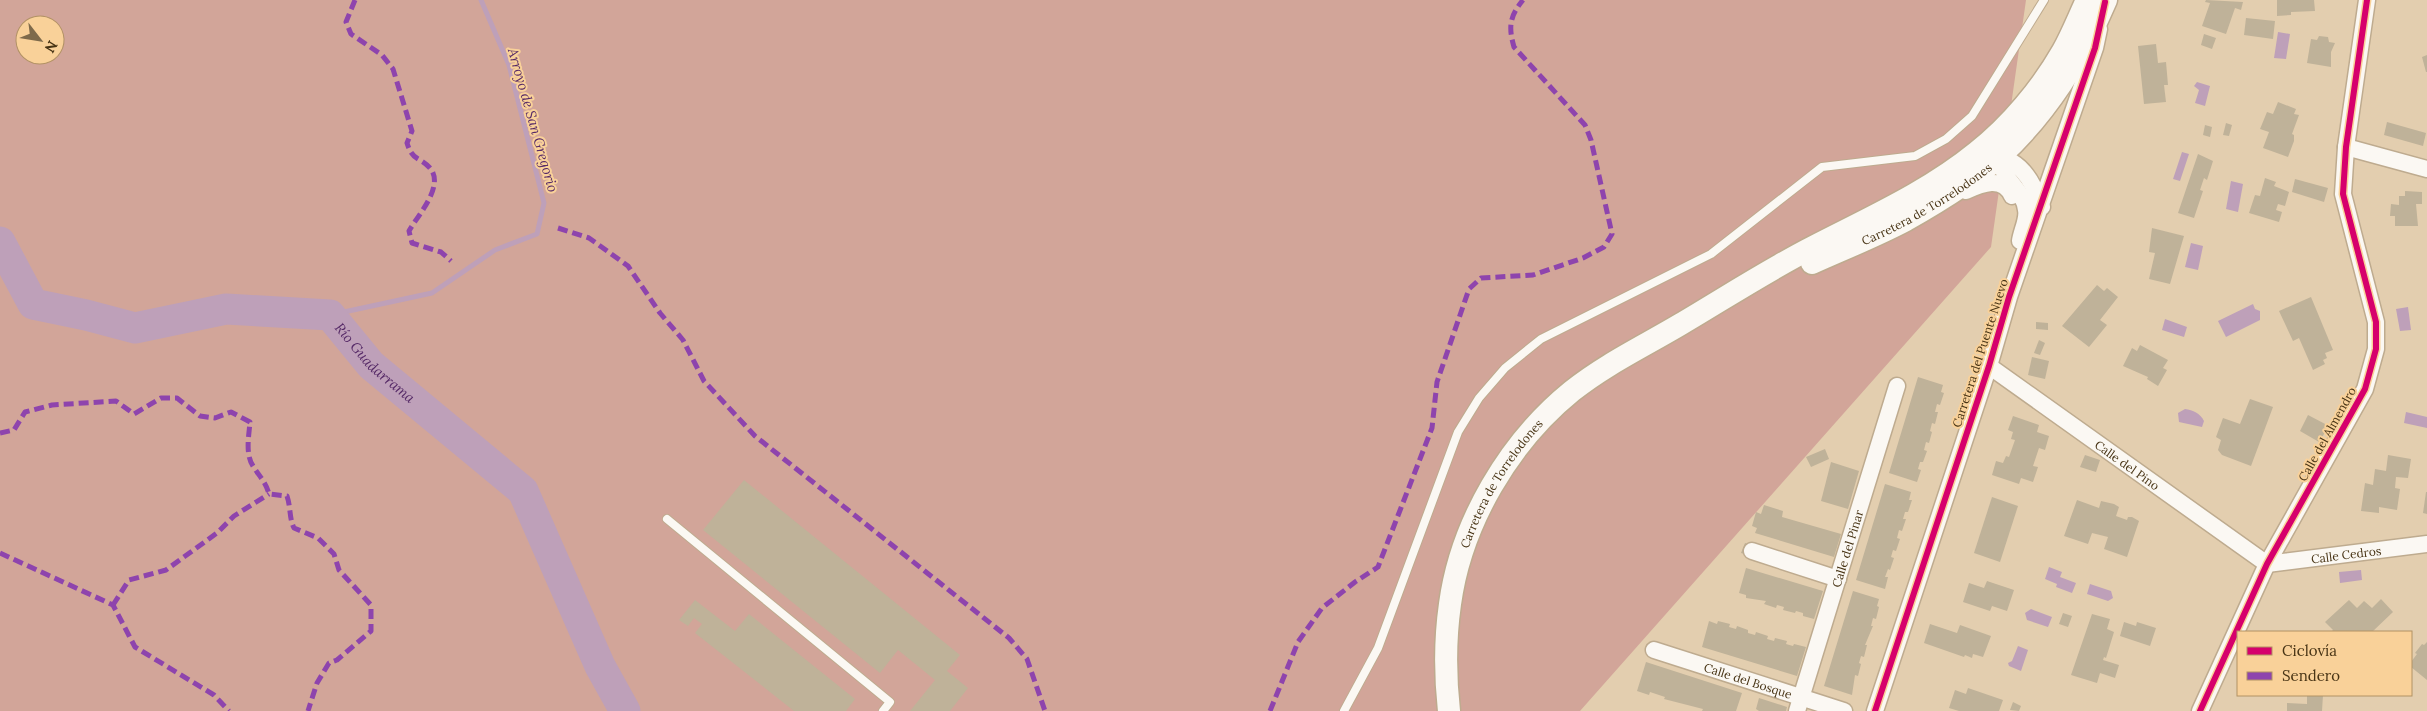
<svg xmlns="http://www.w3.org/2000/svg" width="2427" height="711" viewBox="0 0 2427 711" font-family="Lora,serif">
  <rect width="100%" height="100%" fill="#e3ceaf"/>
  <!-- forest -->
  <path fill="#d2a599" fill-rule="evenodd" d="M0 0H2026L1991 247 1580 711H0ZM25 25H55V55H25Z"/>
  <!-- water -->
  <g fill="#bea0b9">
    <path d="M2278 32 2290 34 2286 59 2274 58Z"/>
    <path d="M2197 82 2210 86 2205 106 2195 103 2199 90 2194 86Z"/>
    <path d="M2182 152 2189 154 2180 181 2173 179Z"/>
    <path d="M2231 181 2243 184 2238 212 2226 209Z"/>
    <path d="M2191 243 2203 246 2198 270 2185 267Z"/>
    <path d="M2253 304 2255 309 2260 311V320L2226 337 2218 321Z"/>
    <path d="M2408 307 2411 330 2400 331 2396 309Z"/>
    <path d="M2165 319 2187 327 2184 337 2162 330Z"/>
    <path d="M2185 409C2193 410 2200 413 2204 421L2202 427 2179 422 2178 413Z"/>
    <path d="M2406 412 2427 417V428L2404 423Z"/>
    <path d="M2049 567 2062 572 2060 577 2076 583 2072 593 2056 587 2057 584 2045 579Z"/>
    <path d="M2361 570 2362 580 2340 583 2339 572Z"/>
    <path d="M2090 584 2111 591 2113 598 2108 601 2087 594Z"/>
    <path d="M2031 609 2052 617 2048 627 2027 620 2025 613Z"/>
    <path d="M2018 646 2028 650 2021 671 2009 666 2008 663 2012 661Z"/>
  </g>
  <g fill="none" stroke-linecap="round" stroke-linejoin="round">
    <!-- stream -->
    <path stroke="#bea0b9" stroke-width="5" d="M330 315 432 293 495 250 537 234 544 203 509 65 481 0"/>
    <!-- river -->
    <path stroke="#bea0b9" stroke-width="31" id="s1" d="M0 242 33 304 86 315 135 328 226 309 330 315 371 365 523 491 600 666 625 711"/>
  </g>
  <!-- building -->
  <g fill="#bfb299">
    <path d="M2206 0 2243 2 2241 10 2235 8 2226 34 2202 26 2210 3 2205 2Z"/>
    <path d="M2277 0H2314L2315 11 2291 12V15L2277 16Z"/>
    <path d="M2246 18 2275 21 2273 39 2244 35Z"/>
    <path d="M2204 34 2216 38 2212 49 2201 45Z"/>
    <path d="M2319 36 2328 37 2329 42 2335 43 2331 52V67L2307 63 2311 39 2317 40Z"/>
    <path d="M2156 44 2158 63 2166 62 2168 85H2164L2166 102 2144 104 2138 46Z"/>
    <path d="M2427 55V72H2426L2422 57Z"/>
    <path d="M2278 102 2296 109 2294 114 2299 115 2292 134 2294 135V141L2288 157 2263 148 2269 132 2260 129 2267 112 2273 114Z"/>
    <path d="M2387 122 2426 133 2423 146 2384 135Z"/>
    <path d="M2226 123 2232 125 2229 136 2223 135Z"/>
    <path d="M2205 125 2212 127 2210 137 2203 135Z"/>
    <path d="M2198 154 2213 161 2207 180 2204 178 2200 190 2203 191 2194 218 2178 213Z"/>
    <path d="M2265 178 2276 182 2274 186 2289 192 2285 206 2278 204 2276 210 2282 212 2279 222 2249 213 2255 195 2260 196Z"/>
    <path d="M2295 179 2328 188 2324 202 2292 192Z"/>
    <path d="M2405 191 2422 192V204H2416L2418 226H2395V216H2390L2391 204 2399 205V196H2405Z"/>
    <path d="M2152 228 2184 236 2170 284 2149 279 2155 253 2149 252Z"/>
    <path d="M2097 285 2104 291 2107 288 2118 297 2100 320 2107 325 2089 347 2062 326Z"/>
    <path d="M2311 297 2333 350 2325 353 2327 358 2323 360 2325 364 2313 370 2299 338 2293 341 2279 311Z"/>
    <path d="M2036 322 2048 323V330L2036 329Z"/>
    <path d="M2039 340 2045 343 2040 355 2034 353Z"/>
    <path d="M2140 345 2168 360 2163 368 2167 370 2158 386 2147 379 2148 377 2123 366 2132 348 2137 351Z"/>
    <path d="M2032 357 2049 361 2045 379 2028 375Z"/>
    <path d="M1918 377 1943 385 1941 392 1944 393 1940 405 1937 404 1935 412H1938L1935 424 1932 423 1930 431 1932 432 1929 443 1926 442 1924 450 1927 451 1923 462H1920L1918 469 1921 470 1917 482 1889 473Z"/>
    <path d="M2250 399 2273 407 2251 466 2222 455 2218 450 2221 440 2216 437 2223 418 2240 424Z"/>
    <path d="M2308 415 2329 426 2319 442 2300 431Z"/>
    <path d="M2013 416 2039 425 2037 432 2049 436 2045 450 2039 448 2033 466 2038 467 2033 482 2021 478 2019 484 1992 475 1996 461 2003 463 2006 456 2009 457 2015 440 2011 439 2013 432 2008 430Z"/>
    <path d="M1825 449 1829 459 1811 467 1806 457Z"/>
    <path d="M2085 455 2100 460 2096 472 2080 467Z"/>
    <path d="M2388 455 2411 459 2408 478 2396 477 2395 488 2400 489 2397 510 2379 507V513L2361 511 2365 483 2373 485 2375 469 2386 471Z"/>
    <path d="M1831 462 1859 471 1848 509 1821 501Z"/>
    <path d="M744 480 960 655 947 671 968 688 950 711H910L935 680 898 650 880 673 703 530Z"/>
    <path d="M1885 484 1911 492 1909 500H1912L1908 512H1905L1903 519H1906L1902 531 1899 530 1897 538 1900 539 1896 551 1893 550 1891 557 1894 558 1890 570 1888 569 1885 577H1888L1885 589 1856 580Z"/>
    <path d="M2426 492H2427V514L2423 513Z"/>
    <path d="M1992 497 2018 506 2000 562 1974 553Z"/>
    <path d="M2077 500 2099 508 2101 501 2114 504 2119 507 2116 516 2127 520 2128 517H2132L2139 521 2127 557 2104 549 2108 537 2092 533 2088 544 2064 536Z"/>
    <path d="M1764 505 1783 511 1782 517 1841 534 1834 557 1755 533 1757 528 1752 526 1756 512 1761 514Z"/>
    <path d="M1745 543 1751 545 1748 555 1741 553Z"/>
    <path d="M1746 568 1823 591 1814 619 1803 616V613L1796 611 1795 613 1783 610 1784 607 1777 605 1776 608 1764 604 1766 601 1746 598V595L1739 593Z"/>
    <path d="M1987 581 2014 590 2007 611 1992 606 1990 611 1963 602 1969 583 1984 588Z"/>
    <path d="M1853 591 1879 599 1877 606 1879 607 1876 619 1873 618 1871 626H1873L1865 645H1867L1864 657 1861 656 1859 663 1861 664 1858 676 1855 675 1852 695 1824 686Z"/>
    <path d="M2381 599 2393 612 2372 632H2331L2333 630 2325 622 2349 600 2357 608 2364 601 2372 608Z"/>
    <path d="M695 600 735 631 749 614 855 699 846 711H794L695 633 702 624 694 618 688 626 679 620Z"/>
    <path d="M2063 613 2072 616 2068 627 2059 624Z"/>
    <path d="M2092 614 2110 619 2107 629 2114 632 2106 658 2104 657 2103 660 2119 665 2115 678 2100 673 2097 683 2071 675Z"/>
    <path d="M1709 621 1717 624 1718 621 1730 624 1729 627 1736 629 1737 626 1748 630V633L1755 635 1756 632 1768 636 1767 639 1774 641 1775 638 1787 641 1786 644 1793 646 1794 644 1806 647 1797 676 1702 647Z"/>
    <path d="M2124 622 2136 626 2137 622 2156 628 2150 646 2120 636Z"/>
    <path d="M1930 624 1957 633 1960 625 1991 636 1983 657 1973 654 1972 658 1965 655 1964 657 1924 643Z"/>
    <path d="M2427 642V680L2411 667V662L2417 654 2415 653 2422 644 2424 645Z"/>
    <path d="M1646 662 1742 693 1736 711H1702L1703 709 1664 699 1665 697 1650 692 1649 695 1637 691Z"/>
    <path d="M1968 688 2003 700 1999 711H1959L1949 708 1955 690 1966 694Z"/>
    <path d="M2307 695H2323L2322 711H2287V703L2307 704Z"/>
    <path d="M1759 698 1787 707 1786 711H1759L1756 709Z"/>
    <path d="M2013 702 2021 706 2019 711 2010 710Z"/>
  </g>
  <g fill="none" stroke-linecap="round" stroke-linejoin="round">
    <defs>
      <g id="lane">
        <path d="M667 519 890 702 883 711"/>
        <path d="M1344 711 1378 648 1458 432 1479 398 1505 368 1541 339 1711 254 1822 167 1915 156 1946 139 1972 116 2044 0"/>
      </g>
      <g id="street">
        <path d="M2346 147 2427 169"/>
        <path d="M2003 148C1991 175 2024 186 2026 210 2028 219 2021 232 2020 241"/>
        <path d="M1990 157C2019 155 2034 183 2042 207"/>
        <path d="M1966 191C1981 184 2003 175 2012 196"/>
        <path id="s2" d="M1989 366 2267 564 2427 544"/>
        <path d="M1752 551 1838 579"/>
        <path id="s3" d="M1654 650 1844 711"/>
        <path id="s4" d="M1797 711 1897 386"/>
        <path d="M1875 711 1989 366 2009 297 2095 48 2099 29"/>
        <path d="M2200 711 2267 564 2365 389 2376 349V322L2343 194 2346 147 2367 0"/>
      </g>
      <g id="secondary">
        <path id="s5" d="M1812 263C1843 249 1876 236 1906 220 1938 202 1973 181 2000 156 2046 114 2082 57 2106 0"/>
        <path id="s6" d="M1449 711C1445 675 1445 639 1450 604 1461 523 1509 442 1572 391 1606 364 1644 346 1681 324 1725 298 1768 270 1813 247 1869 218 1928 192 1977 152 2010 126 2042 88 2063 51 2072 35 2079 17 2087 0"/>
      </g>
    </defs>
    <!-- lane casing -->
    <use href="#lane" stroke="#beab8f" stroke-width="10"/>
    <!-- street casing -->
    <use href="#street" stroke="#beab8f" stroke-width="19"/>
    <!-- secondary casing -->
    <use href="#secondary" stroke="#beab8f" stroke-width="25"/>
    <!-- lane -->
    <use href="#lane" stroke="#fbf8f3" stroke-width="8"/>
    <!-- street -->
    <use href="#street" stroke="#fbf8f3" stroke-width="16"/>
    <!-- secondary -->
    <use href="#secondary" stroke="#fbf8f3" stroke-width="22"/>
    <!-- quiet -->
    <g stroke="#8e44ad" stroke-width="5" stroke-dasharray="10 5" stroke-linecap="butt">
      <path d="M355 0 346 22 351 34 382 55 393 69 412 131 407 143C413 162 419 156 430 168 445 186 418 215 409 231L412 243 441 252 451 261"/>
      <path d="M558 228 589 238 628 266 660 313 683 340 704 381 755 436 1009 638 1027 659 1045 711"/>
      <path d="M0 433 14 430 25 412 52 405 116 401 134 414 161 398H177L200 416 215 418 231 412 250 422C249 435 245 454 253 466 259 476 266 482 269 494L287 496C291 508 289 518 294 528L318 538 334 554 339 570 371 605V631L337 660 329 663 317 683 308 711"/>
      <path d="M0 553 113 605 135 647 214 695 229 711"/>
      <path d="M113 605 129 580 166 570 217 533 234 516 269 494"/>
      <path d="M1270 711 1298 642 1322 608 1355 582 1378 567 1432 428 1437 382 1469 289 1481 278 1533 275 1583 258 1604 247 1612 234 1591 140 1585 125 1514 47C1508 26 1510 16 1523 0"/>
    </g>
    <defs>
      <g id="cycleway">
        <path d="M1875 711 1989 366 2009 297 2095 48 2105 2"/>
        <path d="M2200 711 2267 564 2365 389 2376 349V322L2343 194 2346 147 2367 0"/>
      </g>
    </defs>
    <!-- cycleway casing -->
    <use href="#cycleway" stroke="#f9d199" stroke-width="9"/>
    <!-- cycleway -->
    <use href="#cycleway" stroke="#d6006c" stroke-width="6"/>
  </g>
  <g text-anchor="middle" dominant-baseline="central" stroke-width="4" stroke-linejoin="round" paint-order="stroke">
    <!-- street labels -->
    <g font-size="12" fill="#483415" stroke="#f9d199">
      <text stroke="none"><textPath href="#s5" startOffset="129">Carretera de Torrelodones</textPath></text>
      <text transform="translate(1980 353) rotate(-72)">Carretera del Puente Nuevo</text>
      <text transform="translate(2327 434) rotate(-61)">Calle del Almendro</text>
      <text stroke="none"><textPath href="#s2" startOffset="170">Calle del Pino</textPath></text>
      <text stroke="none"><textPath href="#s6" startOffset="240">Carretera de Torrelodones</textPath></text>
      <text stroke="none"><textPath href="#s4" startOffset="170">Calle del Pinar</textPath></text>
      <text stroke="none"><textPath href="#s2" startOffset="421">Calle Cedros</textPath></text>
      <text stroke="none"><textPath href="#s3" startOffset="99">Calle del Bosque</textPath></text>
    </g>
    <!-- water labels -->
    <g font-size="14" font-style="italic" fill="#562a67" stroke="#f9d199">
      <text transform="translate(533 120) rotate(74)">Arroyo de San Gregorio</text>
      <text stroke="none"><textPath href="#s1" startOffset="438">Río Guadarrama</textPath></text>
    </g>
  </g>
  <!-- legend -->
  <rect x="2237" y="631" width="175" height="65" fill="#f9d199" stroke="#b29264"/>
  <rect x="2247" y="647" width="25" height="8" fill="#d6006c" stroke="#b29264"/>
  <text x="2282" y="656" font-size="15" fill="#483415">Ciclovía</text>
  <rect x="2247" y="672" width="25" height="8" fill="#8e44ad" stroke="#b29264"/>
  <text x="2282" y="681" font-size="15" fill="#483415">Sendero</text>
  <!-- north arrow -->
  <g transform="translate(40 40) rotate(121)"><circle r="24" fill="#f9d199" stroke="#b29264"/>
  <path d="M0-4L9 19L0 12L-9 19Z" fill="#7e6a4b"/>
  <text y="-8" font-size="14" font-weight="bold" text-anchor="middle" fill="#483415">N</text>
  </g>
</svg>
